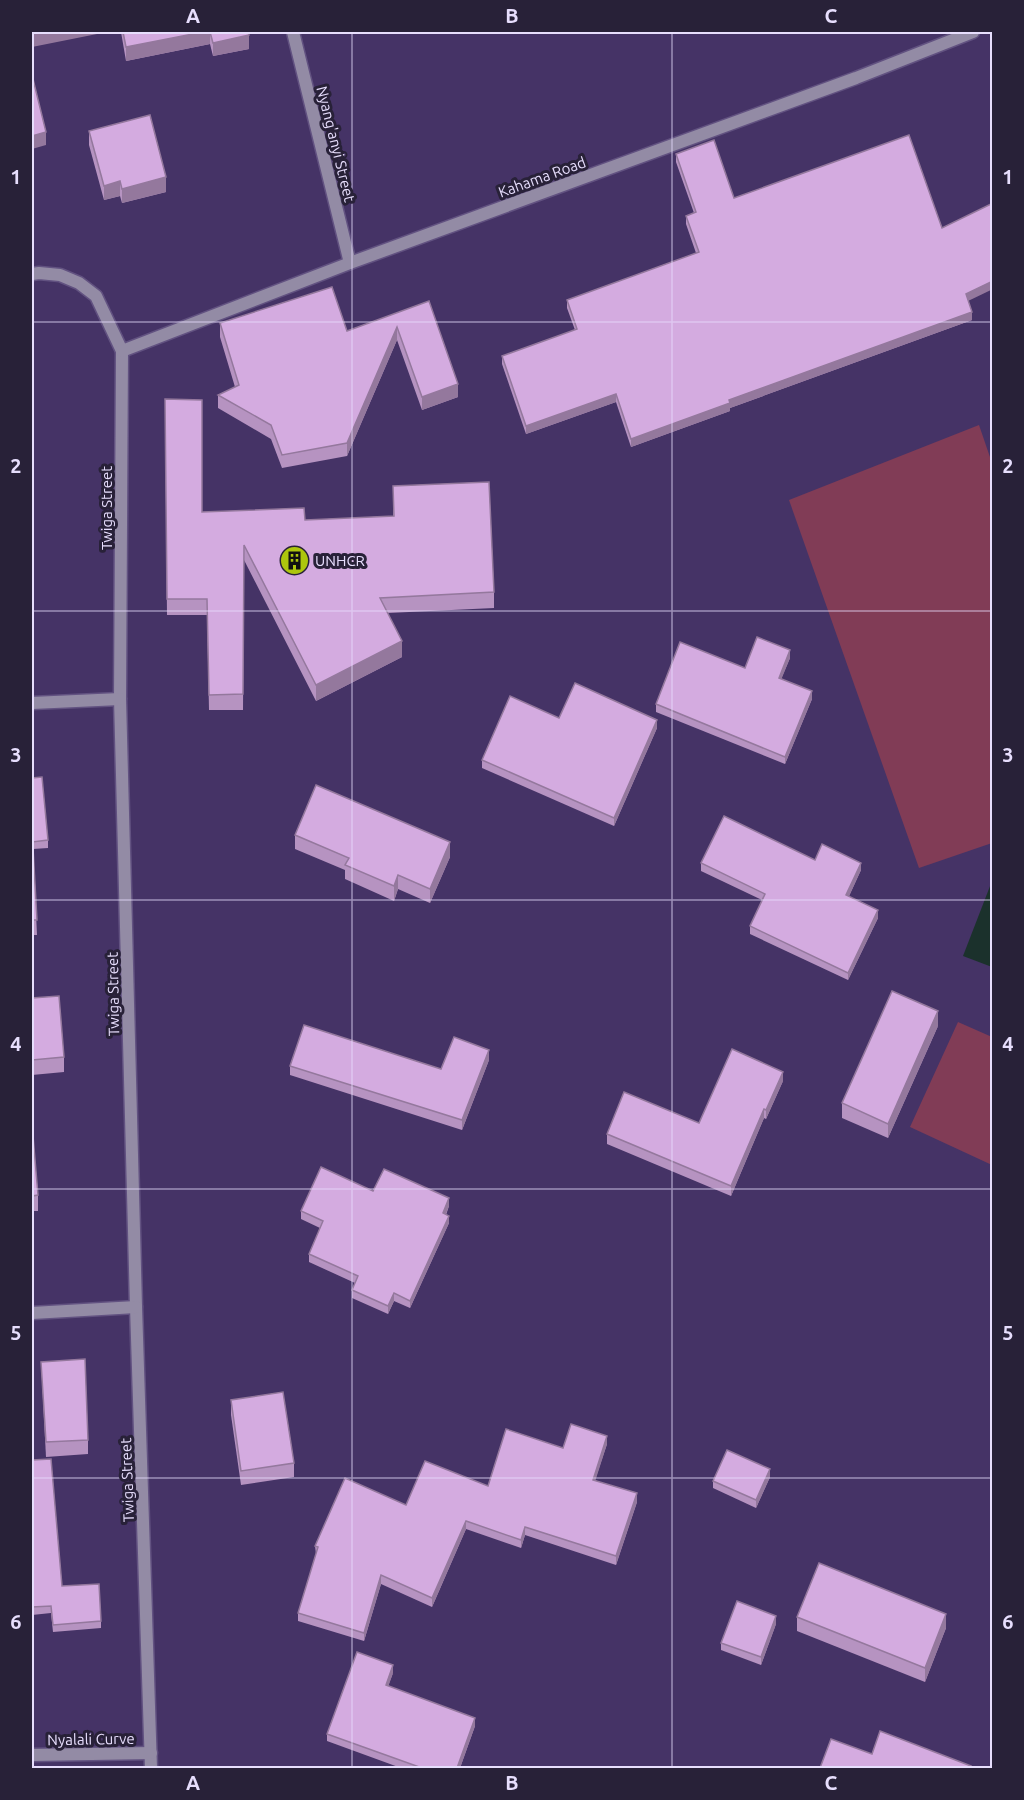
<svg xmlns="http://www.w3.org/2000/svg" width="1024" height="1800" viewBox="0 0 1024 1800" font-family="Ubuntu,sans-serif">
  <rect width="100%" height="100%" fill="#453366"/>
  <!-- green -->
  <g fill="#813c56">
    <path d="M979 425 992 463V843L919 868 789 500Z"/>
    <path d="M958 1022 992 1037V1165L910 1127Z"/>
  </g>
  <!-- water -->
  <path fill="#1b312c" d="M992 881V967L963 956Z"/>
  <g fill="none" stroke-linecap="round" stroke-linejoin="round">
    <defs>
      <g id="minor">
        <path d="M293 32 350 263"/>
        <path d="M32 274 39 273 60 275 79 283 96 296 122 351 120 699 136 1307 151 1768"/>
        <path d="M122 351 350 263 856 78 973 32"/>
        <path d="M32 703 120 699"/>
        <path d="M32 1313 136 1307"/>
        <path d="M32 1755 151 1753"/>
      </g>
    </defs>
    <!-- minor casing -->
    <use href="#minor" stroke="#625281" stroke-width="15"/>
    <!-- minor -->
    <use href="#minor" stroke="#938ba5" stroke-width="12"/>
  </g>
  <!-- wall -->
  <g fill="#b693c1">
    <path d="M121 32H248L249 49 213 56 210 44 126 61Z"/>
    <path d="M89 131 166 192 122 203 120 196 104 200 89 145Z"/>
    <path d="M676 154 734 198 968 301 972 320 730 408V411L631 447 616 402 526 434 502 364V356L575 330 567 308V300L696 253 686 224V216L694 213 676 162Z"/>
    <path d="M429 301 458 397 422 410 397 340 347 456 282 468 271 439 218 408V395L235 387 220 337V323L347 331Z"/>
    <path d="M165 399 202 512 305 520 393 516V486L494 592V608L388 613 402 657 316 701 244 560 243 710H209L207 615H167Z"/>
    <path d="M790 658 781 679 812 699 785 764 656 712V704L745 668Z"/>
    <path d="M559 718 657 728 614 826 482 768V760Z"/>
    <path d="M32 778 48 840V848L33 849 37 935H32Z"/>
    <path d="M295 835 450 857 430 903 398 889 394 901 345 879V870L295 849Z"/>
    <path d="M815 860 861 870 849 896 878 918 848 980 750 934V926L762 900 701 871V863Z"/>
    <path d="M32 998 64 1057V1072L32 1075Z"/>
    <path d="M938 1026 888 1138 842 1118V1103Z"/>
    <path d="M489 1060 462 1130 290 1075V1066L441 1069Z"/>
    <path d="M783 1081 766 1119 764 1118 731 1196 607 1144V1134L699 1123Z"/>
    <path d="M32 1124 38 1195V1211H32Z"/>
    <path d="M373 1191 449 1206 446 1215 449 1223 410 1308 394 1301 388 1314 352 1298V1290L355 1283 309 1262V1254L320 1228 301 1219V1211Z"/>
    <path d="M41 1362 88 1440V1454L46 1457Z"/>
    <path d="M231 1400 294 1463V1477L241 1485 231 1415Z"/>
    <path d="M607 1444 595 1480 637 1502 616 1565 525 1535 521 1548 466 1529 432 1607 381 1584 364 1641 298 1621V1613L316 1554 315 1546 406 1505 488 1486 563 1448Z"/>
    <path d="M32 1460 62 1586 101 1621V1628L53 1632 51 1613 32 1615Z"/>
    <path d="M770 1477 756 1508 713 1488V1481Z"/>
    <path d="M797 1617 946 1628 925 1682 797 1631Z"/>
    <path d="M776 1624 761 1665 721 1650V1643Z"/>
    <path d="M393 1673 388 1686 475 1726 460 1768H401L327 1741V1734Z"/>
  </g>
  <!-- shaded-wall -->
  <g fill="#94789d">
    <path d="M41 32H107L32 47V33Z"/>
    <path d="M203 32H210V44L126 61V47Z"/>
    <path d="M249 35V49L213 56V43Z"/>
    <path d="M46 132V145L32 149V136Z"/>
    <path d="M166 177V192L122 203V189Z"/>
    <path d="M120 181V196L104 200V186Z"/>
    <path d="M993 281V289L966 302V294Z"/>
    <path d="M972 312V320L730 408V411L631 447V439L729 400Z"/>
    <path d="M397 327V340L347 456V443Z"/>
    <path d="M458 384V397L422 410V397Z"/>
    <path d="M616 394V402L526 434V426Z"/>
    <path d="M402 641V657L316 701V685Z"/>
    <path d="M790 650V658L779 685V678Z"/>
    <path d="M812 691V699L785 764V757Z"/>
    <path d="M657 720V728L614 826V818Z"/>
    <path d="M450 842V857L430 903V889Z"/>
    <path d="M861 863V870L846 903V895Z"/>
    <path d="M398 875V889L394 901V886Z"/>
    <path d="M878 910V918L848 980V973Z"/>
    <path d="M938 1011V1026L888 1138V1124Z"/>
    <path d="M489 1050V1060L462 1130V1120Z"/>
    <path d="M783 1072V1081L766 1119V1110Z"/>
    <path d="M764 1109V1118L731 1196V1186Z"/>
    <path d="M449 1198V1206L443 1221V1213Z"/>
    <path d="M449 1216V1223L410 1308V1301Z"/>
    <path d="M394 1293V1301L388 1314V1306Z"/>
    <path d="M607 1436V1444L593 1488V1480Z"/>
    <path d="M770 1469V1477L756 1508V1500Z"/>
    <path d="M637 1493V1502L616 1565V1556Z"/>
    <path d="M466 1521V1529L432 1607V1598Z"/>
    <path d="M525 1527V1535L521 1548V1540Z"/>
    <path d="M381 1575V1584L364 1641V1633Z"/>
    <path d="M946 1614V1628L925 1682V1668Z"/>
    <path d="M776 1616V1624L761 1665V1657Z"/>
    <path d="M393 1665V1673L386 1693V1685Z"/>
    <path d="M475 1718V1726L460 1768H457Z"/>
  </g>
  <!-- building -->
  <g fill="#d4abe0" stroke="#94789d" stroke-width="1.5">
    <path d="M123 32H203L126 47Z"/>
    <path d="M210 32H248L249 35 213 43Z"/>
    <path d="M32 75 46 132 32 136Z"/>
    <path d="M150 115 166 177 122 189 120 181 104 186 89 131Z"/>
    <path d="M909 135 942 228 993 203V281L966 294 972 312 729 400 730 403 631 439 616 394 526 426 502 356 577 329 567 300 699 252 686 216 696 212 676 154 714 140 734 198Z"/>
    <path d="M332 287 347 331 429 301 458 384 422 397 397 327 347 443 282 455 271 425 218 395 239 385 220 323Z"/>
    <path d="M165 399 202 400V512L304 508 305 520 394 516 393 486 489 482 494 592 380 598 402 641 316 685 244 545 243 694 209 695 207 599H167Z"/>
    <path d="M757 637 790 650 779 678 812 691 785 757 656 704 680 642 745 668Z"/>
    <path d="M575 683 657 720 614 818 482 760 510 696 559 718Z"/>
    <path d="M42 777 48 840 32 842V778Z"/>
    <path d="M316 785 450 842 430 889 398 875 394 886 345 865 349 858 295 835Z"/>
    <path d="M724 816 815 860 822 844 861 863 846 895 878 910 848 973 750 926 765 894 701 863Z"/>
    <path d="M32 848H33L37 920H32Z"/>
    <path d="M892 991 938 1011 888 1124 842 1103Z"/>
    <path d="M59 996 64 1057 32 1060V998Z"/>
    <path d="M304 1025 441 1069 454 1037 489 1050 462 1120 290 1066Z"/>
    <path d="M732 1049 783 1072 766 1110 764 1109 731 1186 607 1134 624 1092 699 1123Z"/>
    <path d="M32 1124 38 1195 32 1196Z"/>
    <path d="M321 1167 373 1191 384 1169 449 1198 443 1213 449 1216 410 1301 394 1293 388 1306 352 1290 358 1276 309 1254 323 1221 301 1211Z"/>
    <path d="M85 1359 88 1440 46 1442 41 1362Z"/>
    <path d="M283 1392 294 1463 241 1471 231 1400Z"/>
    <path d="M571 1424 607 1436 593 1480 637 1493 616 1556 525 1527 521 1540 466 1521 432 1598 381 1575 364 1633 298 1613 318 1547 315 1546 345 1478 406 1505 425 1461 488 1486 506 1429 563 1448Z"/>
    <path d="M727 1450 770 1469 756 1500 713 1481Z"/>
    <path d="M51 1459 62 1586 99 1584 101 1621 53 1625 51 1606 32 1607V1460Z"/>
    <path d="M819 1563 946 1614 925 1668 797 1617Z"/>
    <path d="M737 1601 776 1616 761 1657 721 1643Z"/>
    <path d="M357 1652 393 1665 386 1685 475 1718 457 1768H422L327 1734Z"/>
    <path d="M880 1731 971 1766 970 1768H820L831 1739 872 1754Z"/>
  </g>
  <!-- grid -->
  <path fill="none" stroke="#e7defd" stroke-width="1.5" stroke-opacity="0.55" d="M352 32V1768M672 32V1768M32 322H992M32 611H992M32 900H992M32 1189H992M32 1478H992"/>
  <!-- icons -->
  <defs>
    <symbol id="building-disc" viewBox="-11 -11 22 22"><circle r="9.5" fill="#adc60d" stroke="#282138"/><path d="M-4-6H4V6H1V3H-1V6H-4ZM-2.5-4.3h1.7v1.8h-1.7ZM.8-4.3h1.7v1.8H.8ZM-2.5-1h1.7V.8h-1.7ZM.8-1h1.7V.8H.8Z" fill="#111"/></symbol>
  </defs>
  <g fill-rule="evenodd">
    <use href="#building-disc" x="278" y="544" width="33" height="33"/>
  </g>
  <g text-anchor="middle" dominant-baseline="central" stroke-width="6" stroke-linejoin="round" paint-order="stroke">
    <!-- street labels -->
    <g font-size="15" fill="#e7defd" stroke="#282138">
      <text transform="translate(336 144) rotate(76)">Nyang'anyi Street</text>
      <text transform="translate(542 177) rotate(-20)">Kahama Road</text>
      <text transform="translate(106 508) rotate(-90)">Twiga Street</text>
      <text transform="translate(113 994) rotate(-91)">Twiga Street</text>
      <text transform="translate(127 1480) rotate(-92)">Twiga Street</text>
      <text transform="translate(91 1739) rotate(-1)">Nyalali Curve</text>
    </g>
    <!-- poi labels -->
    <g font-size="15" fill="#e7defd" stroke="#282138" text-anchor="start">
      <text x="315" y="560">UNHCR</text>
    </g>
  </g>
  <!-- border -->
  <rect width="1024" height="1800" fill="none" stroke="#282138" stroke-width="66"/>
  <rect x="33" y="33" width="958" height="1734" fill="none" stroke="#e7defd" stroke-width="2"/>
  <g font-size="20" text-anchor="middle" font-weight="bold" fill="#e7defd">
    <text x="193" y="23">A</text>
    <text x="512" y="23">B</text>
    <text x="831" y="23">C</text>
    <text x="16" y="184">1</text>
    <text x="1008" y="184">1</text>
    <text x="16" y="473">2</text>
    <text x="1008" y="473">2</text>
    <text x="16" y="762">3</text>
    <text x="1008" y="762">3</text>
    <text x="16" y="1051">4</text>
    <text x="1008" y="1051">4</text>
    <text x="16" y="1340">5</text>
    <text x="1008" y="1340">5</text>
    <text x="16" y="1629">6</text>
    <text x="1008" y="1629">6</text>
    <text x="193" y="1790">A</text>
    <text x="512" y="1790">B</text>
    <text x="831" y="1790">C</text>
  </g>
</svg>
